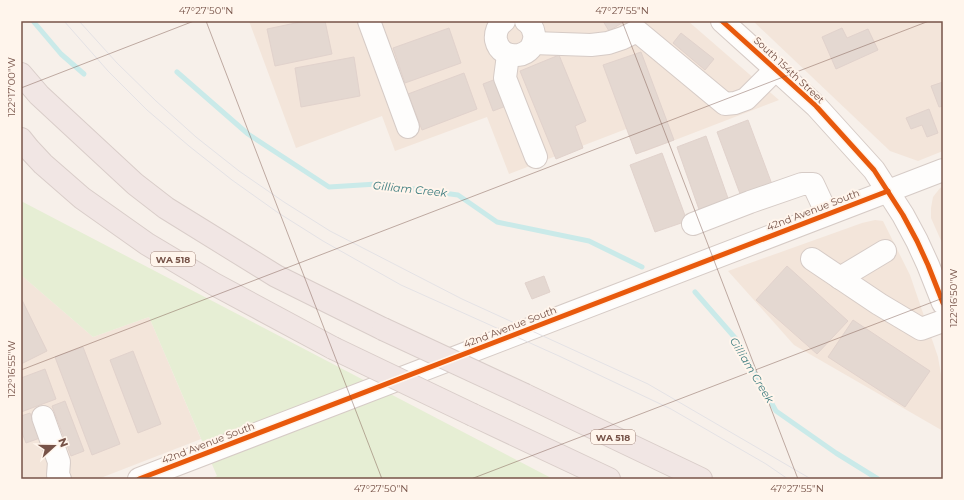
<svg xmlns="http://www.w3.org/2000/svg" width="964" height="500" viewBox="0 0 964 500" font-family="Montserrat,sans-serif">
  <rect width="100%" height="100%" fill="#f7f0ea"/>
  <!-- residential -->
  <g fill="#f3e5da">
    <path d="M249 21H688L779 100 644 152 634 126 509 174 487 117 395 151 382 116 296 148Z"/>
    <path d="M753 21H943V151L918 161 890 151Z"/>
    <path d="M943 187V245L931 218V208L933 197 940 188Z"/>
    <path d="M875 220 883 221 910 275 938 357 943 386V431L794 345 728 271 862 223Z"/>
    <path d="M21 275 93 337 149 317 201 439 98 479H21Z"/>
  </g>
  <!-- green -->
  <path fill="#e6eed4" d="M21 201 553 479H211L217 476 149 317 93 337 21 275Z"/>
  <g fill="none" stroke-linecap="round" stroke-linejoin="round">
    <!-- stream -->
    <g stroke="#caeae9" stroke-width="5">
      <path d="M33 21 61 54 84 74"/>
      <path d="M177 72 248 134 329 187 377 184 458 195 497 222 589 241 642 267"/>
      <path d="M695 292 736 339 776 411 836 453 878 479"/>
    </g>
  </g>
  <!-- building -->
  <g fill="#e4d8d1" stroke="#e1d2cc">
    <path d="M305 21H325L332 54 275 66 267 29Z"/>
    <path d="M603 21H625L609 31Z"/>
    <path d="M449 28 461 63 405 83 393 48Z"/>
    <path d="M842 28 847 38 868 29 878 50 836 69 822 37Z"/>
    <path d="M681 33 714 59 705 70 673 43Z"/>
    <path d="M641 52 674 140 636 154 603 65Z"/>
    <path d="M559 55 586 121 575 126 583 148 556 159 520 71Z"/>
    <path d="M354 57 360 96 301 107 295 68Z"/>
    <path d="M464 73 477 109 422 130 408 94Z"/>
    <path d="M496 79 506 106 493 111 483 84Z"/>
    <path d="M943 82V106L939 107 931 86Z"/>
    <path d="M929 109 938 133 927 137 922 125 911 129 906 118Z"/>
    <path d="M748 120 773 187 742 199 717 132Z"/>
    <path d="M706 136 730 204 701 215 677 147Z"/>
    <path d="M662 153 687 221 655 232 630 165Z"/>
    <path d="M787 266 848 321 817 354 756 300Z"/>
    <path d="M544 276 550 292 532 299 525 283Z"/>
    <path d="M22 300 47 351 21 364V301Z"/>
    <path d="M853 320 930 371 905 407 828 357Z"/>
    <path d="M83 347 120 444 92 455 55 357Z"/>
    <path d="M133 351 161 424 138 433 110 360Z"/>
    <path d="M45 369 56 399 21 412V378Z"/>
    <path d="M65 401 84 451 71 456 52 406Z"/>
    <path d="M30 413 40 438 26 443 21 430V416Z"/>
  </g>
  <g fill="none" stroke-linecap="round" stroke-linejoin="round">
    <defs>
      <g id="minor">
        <path d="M369 21 408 127"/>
        <path d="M504 21C498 25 495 33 496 40 501 64 538 58 534 34 533 28 531 24 526 21"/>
        <path d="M722 21 816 106 874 170 903 215 917 241 928 265 943 303"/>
        <path d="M533 43 591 45 608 43 623 38 637 31 725 104 735 103 746 99 775 70"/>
        <path d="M508 55 505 78 536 157"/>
        <path d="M693 224 750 202 802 184H813L827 214"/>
        <path d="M812 259 879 304 921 329 943 321"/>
        <path d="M840 278 885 251"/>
        <path d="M43 417 59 462 58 475 60 479"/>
        <path d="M139 479 943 170"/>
      </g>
      <g id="highway">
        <path d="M21 74 39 95 135 184 166 208 276 276 383 329"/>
        <path d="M21 139 29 149 43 164 82 198 147 244 214 284 333 348"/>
        <path d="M525 395 701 479"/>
        <path d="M473 415 609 479"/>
      </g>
    </defs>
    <!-- minor casing -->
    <use href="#minor" stroke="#d6cbc6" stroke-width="24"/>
    <!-- highway casing -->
    <use href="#highway" stroke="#d9cdc9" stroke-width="24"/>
    <!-- minor -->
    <use href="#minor" stroke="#fefdfc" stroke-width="22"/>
    <!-- highway -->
    <use href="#highway" stroke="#f1e6e4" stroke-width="22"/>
    <!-- tram -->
    <g stroke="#e4e2e5" stroke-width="1">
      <path d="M64 21 108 71 147 110 189 146 232 180 277 212 323 241 401 285 559 356 671 409 766 464 788 479"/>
      <path d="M79 21 117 63 156 101 196 137 239 171 284 202 330 231 462 299 648 384 811 479"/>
    </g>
    <defs>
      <g id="highway-bridge">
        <path d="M383 329 525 395"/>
        <path d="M333 348 473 415"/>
      </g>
    </defs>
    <!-- highway-bridge casing -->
    <use href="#highway-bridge" stroke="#d9cdc9" stroke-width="24" stroke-linecap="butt"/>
    <!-- highway-bridge -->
    <use href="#highway-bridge" stroke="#f1e6e4" stroke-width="22"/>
    <defs>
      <g id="cycleway">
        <path d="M722 21 816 106 874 170 903 215 917 241 928 265 943 303"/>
        <path d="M139 479 888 191"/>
      </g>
    </defs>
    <!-- cycleway casing -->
    <use href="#cycleway" stroke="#fff5ec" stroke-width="8"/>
    <!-- cycleway -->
    <use href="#cycleway" stroke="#e8590c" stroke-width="5"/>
  </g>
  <!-- ticks -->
  <path fill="none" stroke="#775348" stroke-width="1" stroke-opacity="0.45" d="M206 21 382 479M622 21 798 479M21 88 194 21M21 370 929 21M471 479 943 298"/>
  <g text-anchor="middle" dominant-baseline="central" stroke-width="4" stroke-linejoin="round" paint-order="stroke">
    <!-- shield labels -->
    <g fill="#fff5ec" stroke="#a08479" stroke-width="1">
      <rect x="151" y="252" width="44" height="14" rx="3"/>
      <rect x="591" y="430" width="44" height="14" rx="3"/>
    </g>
    <g font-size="9" font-weight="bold" fill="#775348">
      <text x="173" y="259">WA 518</text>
      <text x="613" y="437">WA 518</text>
    </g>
    <!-- street labels -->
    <g font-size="10" fill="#775348" stroke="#fff5ec">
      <text transform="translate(789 70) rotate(43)">South 154th Street</text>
      <text transform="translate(813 210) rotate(-21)">42nd Avenue South</text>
      <text transform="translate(510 327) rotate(-21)">42nd Avenue South</text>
      <text transform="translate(208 443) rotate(-21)">42nd Avenue South</text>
    </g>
    <!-- water labels -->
    <g font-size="11" font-style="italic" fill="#3b7b7e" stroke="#fff5ec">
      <text transform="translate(410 189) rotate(6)">Gilliam Creek</text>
      <text transform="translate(752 370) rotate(59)">Gilliam Creek</text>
    </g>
  </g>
  <!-- border -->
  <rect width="964" height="500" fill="none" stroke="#fff5ec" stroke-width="44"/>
  <!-- north arrow -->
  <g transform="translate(54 446) rotate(69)" stroke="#fff5ec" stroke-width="3" paint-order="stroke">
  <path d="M0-3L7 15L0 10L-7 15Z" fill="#775348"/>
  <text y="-6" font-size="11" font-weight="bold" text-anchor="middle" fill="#775348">N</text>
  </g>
  <rect x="22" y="22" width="920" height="456" fill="none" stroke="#775348" stroke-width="1.5"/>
  <g font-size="10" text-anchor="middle" fill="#775348">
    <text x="206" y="14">47°27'50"N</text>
    <text x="622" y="14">47°27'55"N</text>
    <text transform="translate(11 87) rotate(-90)" y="4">122°17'00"W</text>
    <text transform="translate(953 298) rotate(-90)" y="4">122°16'50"W</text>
    <text transform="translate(11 369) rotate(-90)" y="4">122°16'55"W</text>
    <text x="381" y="492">47°27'50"N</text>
    <text x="797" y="492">47°27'55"N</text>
  </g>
</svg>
